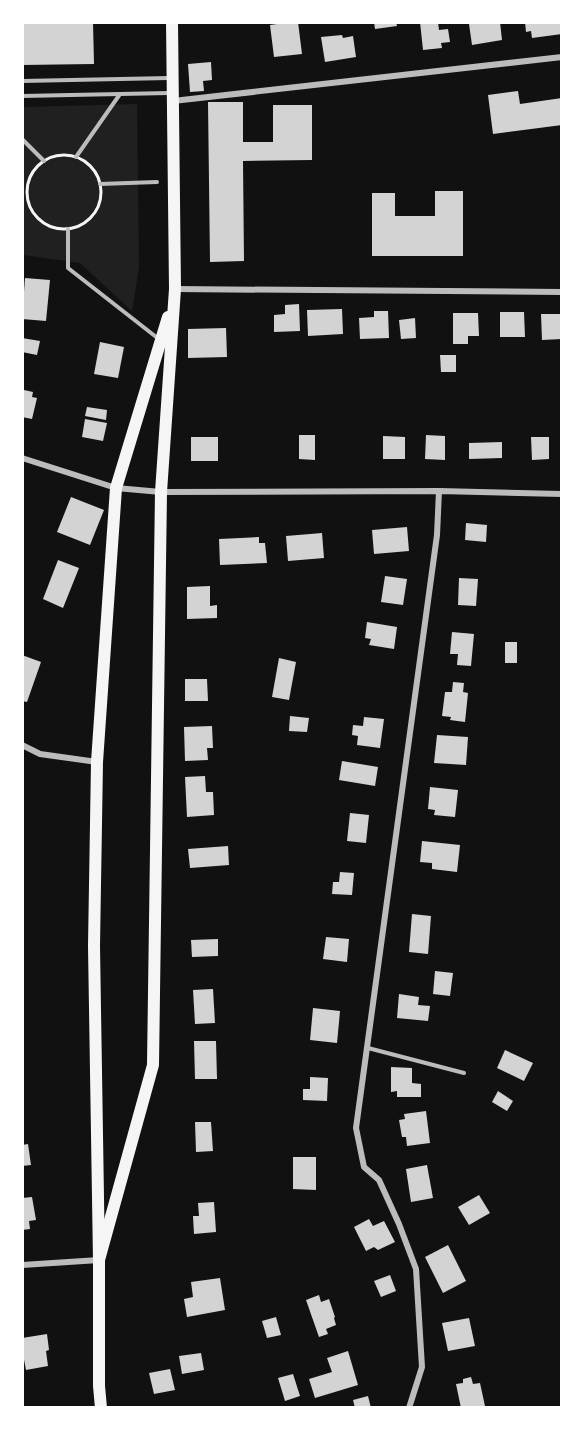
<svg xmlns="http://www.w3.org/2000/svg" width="584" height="1430" viewBox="0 0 584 1430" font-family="'DejaVu Sans',sans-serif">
  <rect width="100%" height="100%" fill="#111"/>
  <!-- green -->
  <path fill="#202020" d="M137 104 139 267 132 311 80 263 23 255V107Z"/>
  <!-- building -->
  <g fill="#d3d3d3">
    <path d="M22 22H93L94 64 22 65Z"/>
    <path d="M291 22H298L302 54 274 57 270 25Z"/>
    <path d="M374 22H396L397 26 375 29Z"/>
    <path d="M420 22H438L439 30 448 29 450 42 441 43 442 48 423 50Z"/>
    <path d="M478 22H500L502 40 472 45 469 24Z"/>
    <path d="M525 22H562V34L532 38 531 31 526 32Z"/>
    <path d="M342 35 343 38 353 36 356 57 325 62 321 37Z"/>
    <path d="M211 62 212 80 203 81 204 91 190 92 188 64Z"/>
    <path d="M518 91 520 104 562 98V125L493 134 488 95Z"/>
    <path d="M208 102H243V142H273V105H312V160L243 161 244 261 210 262Z"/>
    <path d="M435 191H463V256H372V193H395V216H435Z"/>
    <path d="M25 278 50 280 46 321 22 319Z"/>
    <path d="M299 304 300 331 274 332V315L285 314V305Z"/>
    <path d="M342 309 343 334 308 336 307 310Z"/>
    <path d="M374 311H388L389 338 360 339 359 318 374 317Z"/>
    <path d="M500 312H524L525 337H500Z"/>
    <path d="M453 313H478L479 336H468V344H453Z"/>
    <path d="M541 314H562V339L542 340Z"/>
    <path d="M415 318 416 338 401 339 399 320Z"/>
    <path d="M226 328 227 357 188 358V329Z"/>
    <path d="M22 338 40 341 37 355 22 352Z"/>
    <path d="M100 342 124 347 118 378 94 374Z"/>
    <path d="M440 355H456V372H441Z"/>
    <path d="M24 390 33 392 32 397 37 398 32 419 22 417V397Z"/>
    <path d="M87 407 107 410 106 420 85 416Z"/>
    <path d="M85 419 107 423 103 441 82 437Z"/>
    <path d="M299 435H315V460L299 459Z"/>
    <path d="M426 435 445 436V460L425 459Z"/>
    <path d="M383 436 405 437V459H383Z"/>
    <rect x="191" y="437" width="27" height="24"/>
    <path d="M531 437H549V459L532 460Z"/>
    <path d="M502 442V458L469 459V443Z"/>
    <path d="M71 497 104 510 90 545 57 532Z"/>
    <path d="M466 523 487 525 486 542 465 540Z"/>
    <path d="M407 527 409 551 374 554 372 530Z"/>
    <path d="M322 533 324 558 288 561 286 536Z"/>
    <path d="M259 537V543H265L267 563 220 565 219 539Z"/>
    <path d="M58 560 79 568 63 608 43 599Z"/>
    <path d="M385 576 407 579 403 605 381 602Z"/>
    <path d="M459 578 478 579 476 606 458 605Z"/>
    <path d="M210 586V606L217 605V618L187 619V587Z"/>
    <path d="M367 622 397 627 394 649 369 645 371 639 365 638Z"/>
    <path d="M452 632 474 634 471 666 457 665 458 654H450Z"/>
    <rect x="505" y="642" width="12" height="21"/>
    <path d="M22 655 41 662 27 702 22 701Z"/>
    <path d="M279 658 296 662 289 700 272 697Z"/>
    <path d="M185 679H207L208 701H185Z"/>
    <path d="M453 682 464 683 463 692 468 693 465 722 450 720 451 717 442 716 445 692H452Z"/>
    <path d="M290 716 309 718 307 732 289 731Z"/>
    <path d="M364 717 384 719 380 748 357 745 358 736 352 735 353 725 363 726Z"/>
    <path d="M212 726 213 748H207L208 760 185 761 184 727Z"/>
    <path d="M437 735 468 737 466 765 434 763Z"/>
    <path d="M342 761 378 767 375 786 339 780Z"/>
    <path d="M205 776 206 792H213L214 815 187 817 185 777Z"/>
    <path d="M430 787 458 790 455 817 434 815 435 810 428 809Z"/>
    <path d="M350 813 369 815 366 843 347 841Z"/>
    <path d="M422 841 460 845 457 872 432 869V863L420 862Z"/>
    <path d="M228 846 229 865 190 868 188 849Z"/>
    <path d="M340 872 354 873 352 895 332 894 333 882H339Z"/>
    <path d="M412 914 431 916 428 954 409 952Z"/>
    <path d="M326 937 349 939 347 962 323 959Z"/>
    <path d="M218 939V956L192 957 191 940Z"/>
    <path d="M435 971 453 973 450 996 433 994Z"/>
    <path d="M213 989 215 1023 195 1024 193 990Z"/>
    <path d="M399 994 419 997 418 1005 430 1006 428 1021 397 1018Z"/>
    <path d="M313 1008 340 1011 337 1043 310 1040Z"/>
    <path d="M194 1041H216L217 1079H195Z"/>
    <path d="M505 1050 533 1063 524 1081 497 1068Z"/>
    <path d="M391 1067 412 1068V1083L421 1084V1097H397V1091L391 1092Z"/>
    <path d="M310 1077 328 1078 327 1101 303 1100V1089H310Z"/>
    <path d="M498 1091 513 1101 507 1111 492 1102Z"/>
    <path d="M426 1111 430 1143 407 1146 406 1137H402L399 1120 405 1119 404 1114Z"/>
    <path d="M195 1122H211L213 1151 196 1152Z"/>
    <path d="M28 1144 31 1165 22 1166V1145Z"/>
    <path d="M293 1157H316V1190L293 1189Z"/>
    <path d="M427 1165 433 1198 411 1202 406 1169Z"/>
    <path d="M479 1195 490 1213 469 1225 458 1207Z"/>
    <path d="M32 1197 36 1220 29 1221 30 1229 22 1230V1198Z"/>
    <path d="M214 1202 216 1232 194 1234 193 1216H199L198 1203Z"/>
    <path d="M369 1219 373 1226 384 1221 395 1242 378 1250 374 1247 366 1251 354 1227Z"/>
    <path d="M448 1245 466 1281 443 1293 425 1257Z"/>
    <path d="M390 1275 396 1291 381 1297 374 1281Z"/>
    <path d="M220 1278 225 1310 187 1317 184 1299 193 1297 191 1282Z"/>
    <path d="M319 1295 321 1302 329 1299 335 1317 334 1318 336 1325 326 1329 328 1334 319 1337 306 1300Z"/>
    <path d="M276 1317 281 1335 267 1338 262 1321Z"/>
    <path d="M469 1318 475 1346 448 1351 442 1323Z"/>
    <path d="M47 1334 49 1350 46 1351 48 1366 26 1370 22 1349V1338Z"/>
    <path d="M348 1351 358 1385 315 1398 309 1379 332 1372 327 1358Z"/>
    <path d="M201 1353 204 1370 182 1374 179 1356Z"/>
    <path d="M170 1369 175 1390 154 1394 149 1373Z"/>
    <path d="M293 1374 300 1396 285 1401 278 1378Z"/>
    <path d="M471 1377 473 1384 480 1383 485 1406 477 1408H461L456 1384 463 1383V1379Z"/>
    <path d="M368 1396 371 1408H355L353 1400Z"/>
  </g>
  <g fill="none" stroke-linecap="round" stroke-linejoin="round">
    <!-- path -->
    <circle stroke="#f5f5f5" stroke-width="3" cx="64" cy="192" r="37"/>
    <!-- service -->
    <g stroke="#bcbcbc" stroke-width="4">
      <path d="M22 81 169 78"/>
      <path d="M22 96 169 93"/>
      <path d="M22 139 44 161"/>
      <path d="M76 157 120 94"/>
      <path d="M100 184 157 182"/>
      <path d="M68 229V268L160 340"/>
      <path d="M368 1048 464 1073"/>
    </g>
    <!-- minor -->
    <g stroke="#bcbcbc" stroke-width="6">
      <path d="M173 101 562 57"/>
      <path d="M175 289 562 292"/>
      <path d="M22 458 116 488 161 492 439 491 562 494"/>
      <path d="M22 745 40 754 97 762"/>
      <path d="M22 1265 99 1260"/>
      <path d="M409 1408 422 1367 416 1269 399 1224 379 1180 364 1167 356 1128 437 535 439 491"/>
    </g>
    <!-- secondary -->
    <g stroke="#f5f5f5" stroke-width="12">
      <path d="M99 1260 153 1065 161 492 175 289 172 22"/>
      <path d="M101 1408 99 1386V1260L94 946 97 762 116 488 168 317"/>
    </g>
  </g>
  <!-- border -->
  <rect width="584" height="1430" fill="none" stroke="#ffffff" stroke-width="48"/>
</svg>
